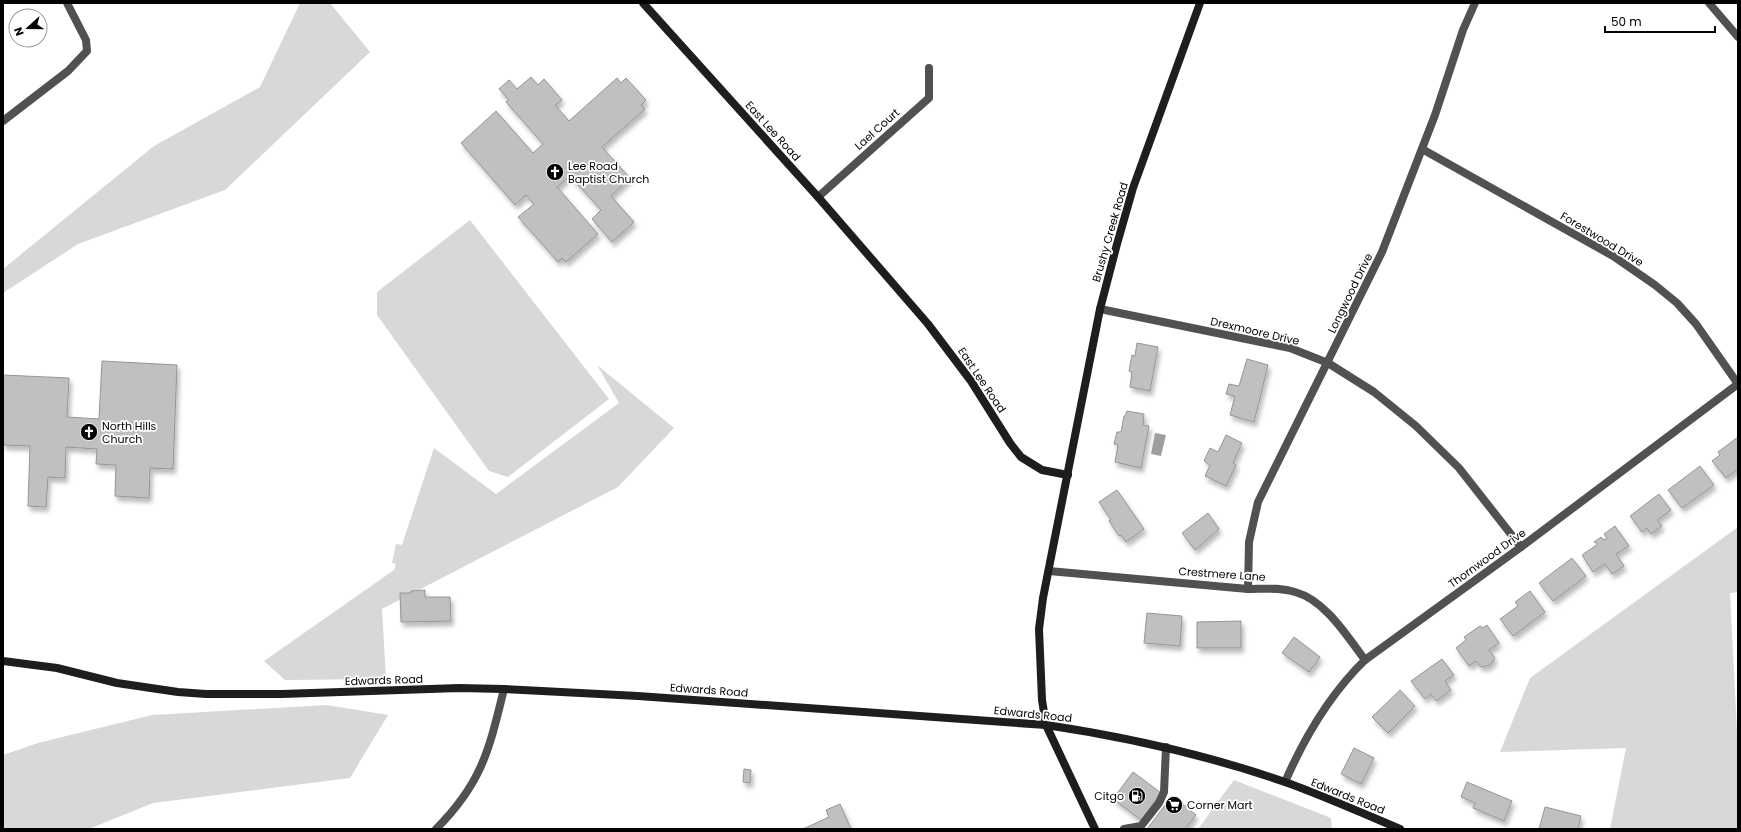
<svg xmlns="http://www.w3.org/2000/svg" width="1741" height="832" viewBox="0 0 1741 832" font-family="Poppins,sans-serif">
  <defs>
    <filter id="shadow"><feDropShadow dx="2.5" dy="4.5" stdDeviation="2" flood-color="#0004"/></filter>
  </defs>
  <rect width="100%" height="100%" fill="#fff"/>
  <!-- green -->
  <g fill="#d8d8d8">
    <path d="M300 3H330L370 52 225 190 78 244 3 293V269L154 146 260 87Z"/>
    <path d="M470 220 609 399 508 477 489 471 377 315V292Z"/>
    <path d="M597 365 674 428 618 487 382 609 386 679 285 680 264 661 394 570 396 564 392 563 396 544 402 545 434 448 496 494 619 403Z"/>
    <path d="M1738 527V592L1730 593 1738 751V829H1610L1626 748 1500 752 1530 678Z"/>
    <path d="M327 705 388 715 350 778 153 803 89 829H3V755L38 743 152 715Z"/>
    <path d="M1234 780 1331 818 1332 829H1198Z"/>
  </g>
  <!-- water -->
  <path fill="#9f9f9f" d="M1155 433 1166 435 1161 456 1151 454Z"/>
  <!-- building -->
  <g fill="#c0c0c0" stroke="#959595" filter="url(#shadow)">
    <path d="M531 77 538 85 544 79 562 100 555 105 569 121 617 78 621 83 626 78 646 100 641 105 645 109 602 147 630 178 611 196 634 222 612 242 592 219 601 210 570 176 557 187 598 234 566 262 562 258 558 262 518 217 534 204 526 195 515 205 461 143 496 111 533 153 543 144 506 102 509 100 499 89 509 80 517 89Z"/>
    <path d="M1137 343 1158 347 1150 391 1130 387 1132 372 1129 371 1132 355 1135 356Z"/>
    <path d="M1247 359 1268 365 1254 422 1230 415 1235 396 1226 394 1229 384 1239 386Z"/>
    <path d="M102 361 177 365 173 469 150 468 149 498 115 496 116 465 96 464 97 449 66 447 65 478 48 477 46 507 28 506 30 446 3 445V375L69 378 67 417 99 419Z"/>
    <path d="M1127 411 1144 414 1143 425 1149 426 1141 468 1115 462 1118 445 1114 444 1117 432H1121L1124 416H1125Z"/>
    <path d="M1226 435 1242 443 1233 463 1236 465 1226 486 1205 476 1210 465 1204 461 1210 448 1218 452Z"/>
    <path d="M1738 437V469L1726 478 1712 461 1720 455 1718 452Z"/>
    <path d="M1700 466 1714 485 1682 508 1668 490Z"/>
    <path d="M1117 490 1144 529 1126 542 1121 535 1119 536 1109 521 1111 520 1099 502Z"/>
    <path d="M1659 494 1671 510 1657 520 1662 526 1651 534 1647 528 1642 532 1630 516Z"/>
    <path d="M1208 513 1219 529 1195 550 1182 533Z"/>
    <path d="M1615 526 1629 546 1616 554 1624 566 1612 574 1605 564 1593 572 1582 555 1598 544 1594 542 1601 537 1604 540 1607 538 1604 534Z"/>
    <path d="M1572 558 1586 576 1553 601 1539 583Z"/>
    <path d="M425 590V597H450L451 621 401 622 400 593H411V591Z"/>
    <path d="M1530 591 1545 612 1513 636 1500 619 1518 606 1515 602Z"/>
    <path d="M1147 613 1182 616 1180 646 1144 643Z"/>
    <path d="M1241 621V648H1197V622Z"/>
    <path d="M1487 625 1499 643 1489 650 1495 658 1490 665 1481 667 1476 661 1469 666 1456 648 1466 640 1464 637 1480 626 1483 628Z"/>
    <path d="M1294 637 1320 657 1309 672 1282 653Z"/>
    <path d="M1442 659 1454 675 1445 681 1451 690 1436 701 1431 694 1425 699 1411 681Z"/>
    <path d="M1400 690 1415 706 1388 733 1372 717Z"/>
    <path d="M1354 748 1374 758 1361 784 1341 774Z"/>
    <path d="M744 769 751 770 750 783 743 782Z"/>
    <path d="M1133 772 1161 793 1141 820 1113 799Z"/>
    <path d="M1467 782 1512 801 1504 821 1473 808 1475 803 1461 797Z"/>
    <path d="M1172 796 1196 815 1185 829H1147Z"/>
    <path d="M840 804 851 829H803L829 817 826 810Z"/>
    <path d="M1545 807 1581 816 1578 829H1539Z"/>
  </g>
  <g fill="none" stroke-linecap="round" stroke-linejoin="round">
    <!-- lane -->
    <path stroke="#515151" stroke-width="8" d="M1124 829 1141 826 1159 803 1164 792 1166 747"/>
    <!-- street -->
    <g stroke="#515151" stroke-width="8">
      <path d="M1709 3 1738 37"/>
      <path d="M3 121 68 71 87 51 86 40 67 3"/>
      <path d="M1422 149 1613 256 1655 285 1677 303 1696 324 1738 384"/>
      <path d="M818 197 929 98V68"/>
      <path d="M1100 309 1290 348 1328 363 1374 392 1416 426 1459 468 1521 547"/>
      <path d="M1049 571 1248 589C1264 589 1280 587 1295 592 1325 600 1347 636 1365 660"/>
      <path d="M1248 589 1249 542 1258 502 1382 252 1435 115 1463 30 1475 3"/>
      <path d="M1285 782C1305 736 1329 695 1365 660L1521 547 1738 384"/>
      <path d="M436 829C482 783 489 750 504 689"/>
    </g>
    <!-- secondary -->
    <g stroke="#1e1e1e" stroke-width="8">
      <path d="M643 3 818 197 928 324 971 381 1010 443 1021 457 1042 470 1068 475"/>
      <path d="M3 661 57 668 117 683 178 692 206 694H282L459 688 504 689 638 696 1046 725C1127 737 1207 755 1285 782 1324 796 1362 813 1400 829"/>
      <path d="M1095 829 1046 725 1042 700 1039 629 1043 598 1100 309 1117 244 1133 188 1200 3"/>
    </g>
  </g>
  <!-- icons -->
  <defs>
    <symbol id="church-disc" viewBox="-11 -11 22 22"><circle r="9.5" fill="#000" stroke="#fff"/><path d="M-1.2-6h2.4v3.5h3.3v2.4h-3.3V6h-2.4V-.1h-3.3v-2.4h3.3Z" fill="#fff"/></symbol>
    <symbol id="fuel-disc" viewBox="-11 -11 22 22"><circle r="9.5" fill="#000" stroke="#fff"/><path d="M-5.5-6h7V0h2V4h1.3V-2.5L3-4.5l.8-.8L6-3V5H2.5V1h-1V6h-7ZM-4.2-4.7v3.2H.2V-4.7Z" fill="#fff"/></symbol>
    <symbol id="supermarket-disc" viewBox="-11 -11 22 22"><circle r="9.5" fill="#000" stroke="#fff"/><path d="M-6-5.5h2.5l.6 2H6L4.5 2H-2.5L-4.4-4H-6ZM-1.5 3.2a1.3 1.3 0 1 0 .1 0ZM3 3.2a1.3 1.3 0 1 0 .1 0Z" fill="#fff"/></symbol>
  </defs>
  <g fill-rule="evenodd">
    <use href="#church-disc" x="545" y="162" width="20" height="20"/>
    <use href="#church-disc" x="79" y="422" width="20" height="20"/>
    <use href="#fuel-disc" x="1127" y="786" width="20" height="20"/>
    <use href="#supermarket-disc" x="1164" y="795" width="20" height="20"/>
  </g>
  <g text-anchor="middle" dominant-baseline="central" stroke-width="3.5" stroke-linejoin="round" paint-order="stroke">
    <!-- street labels -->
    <g font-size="11" fill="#000" stroke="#fff">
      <text transform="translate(877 129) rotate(-42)">Lael Court</text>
      <text transform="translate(773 131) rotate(48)">East Lee Road</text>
      <text transform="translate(1110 232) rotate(-74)">Brushy Creek Road</text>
      <text transform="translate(1602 239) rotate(31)">Forestwood Drive</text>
      <text transform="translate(1350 293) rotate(-64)">Longwood Drive</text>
      <text transform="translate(1255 331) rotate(13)">Drexmoore Drive</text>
      <text transform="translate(982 380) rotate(56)">East Lee Road</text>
      <text transform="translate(1487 558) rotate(-36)">Thornwood Drive</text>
      <text transform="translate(1222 574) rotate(4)">Crestmere Lane</text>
      <text transform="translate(384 680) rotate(-2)">Edwards Road</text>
      <text transform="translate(709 690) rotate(4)">Edwards Road</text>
      <text transform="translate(1033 714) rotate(6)">Edwards Road</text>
      <text transform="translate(1348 796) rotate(22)">Edwards Road</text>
    </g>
    <!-- poi labels -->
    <g font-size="11" fill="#000" stroke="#fff" text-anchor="start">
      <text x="568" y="166">Lee Road<tspan x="568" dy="13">Baptist Church</tspan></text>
      <text x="102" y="426">North Hills<tspan x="102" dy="13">Church</tspan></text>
      <text x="1124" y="796" text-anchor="end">Citgo</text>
      <text x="1187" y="805">Corner Mart</text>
    </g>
  </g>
  <!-- border -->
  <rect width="1741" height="832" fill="none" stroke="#000000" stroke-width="8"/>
  <!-- north arrow -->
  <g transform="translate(28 28) rotate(249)"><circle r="19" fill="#ffffff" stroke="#999999"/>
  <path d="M0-3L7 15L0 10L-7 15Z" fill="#000000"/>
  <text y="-6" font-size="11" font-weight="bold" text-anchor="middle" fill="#000000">N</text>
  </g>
  <!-- scale -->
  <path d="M1605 26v6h110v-6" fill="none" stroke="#000000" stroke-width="2"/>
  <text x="1611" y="26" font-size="12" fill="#000000" stroke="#ffffff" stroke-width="3" paint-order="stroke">50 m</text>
</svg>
